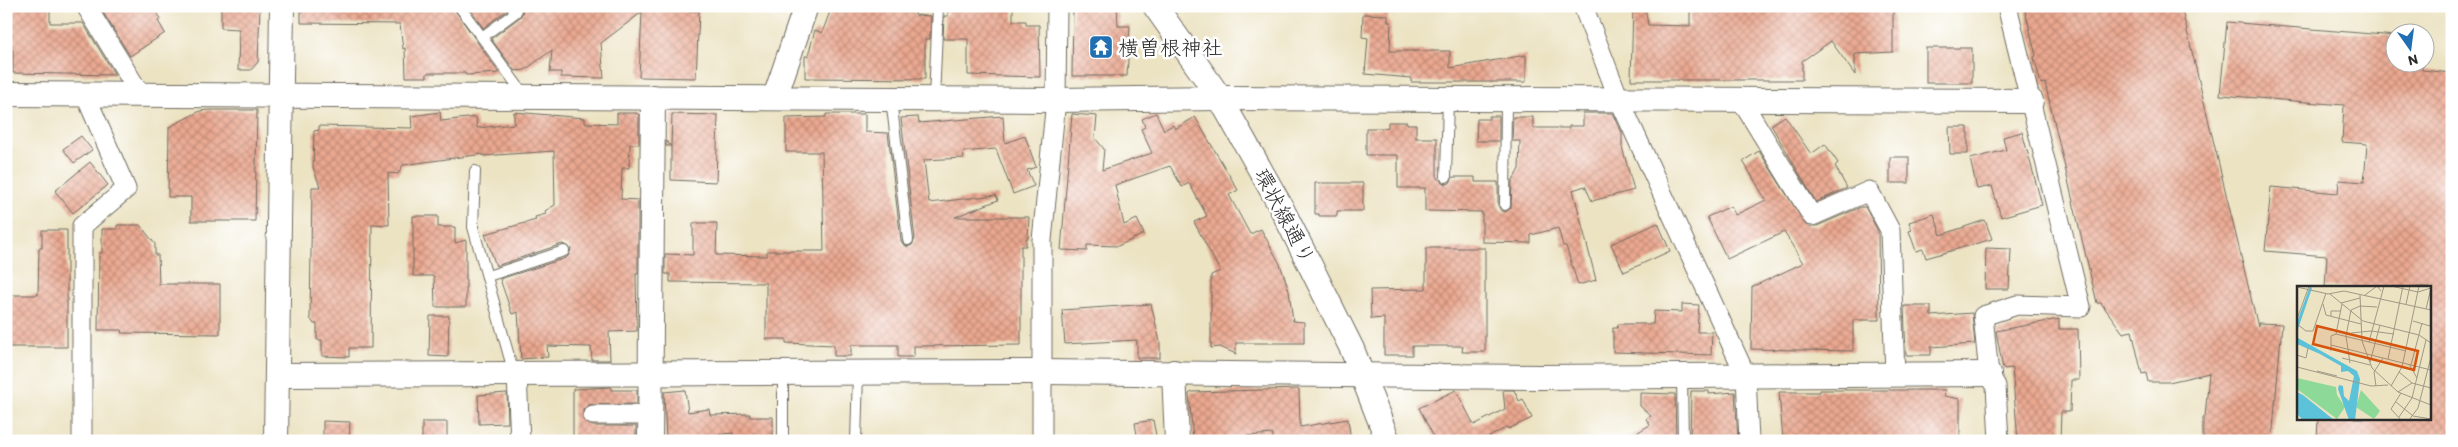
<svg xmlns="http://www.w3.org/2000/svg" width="2458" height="447" viewBox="0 0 2458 447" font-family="Itim,'Klee One',sans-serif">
  <defs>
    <pattern id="building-cross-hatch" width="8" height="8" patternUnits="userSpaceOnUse" patternTransform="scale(1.25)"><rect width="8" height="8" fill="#eba890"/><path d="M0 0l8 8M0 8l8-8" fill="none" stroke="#bf8976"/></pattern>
  </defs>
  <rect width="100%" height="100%" fill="#fff"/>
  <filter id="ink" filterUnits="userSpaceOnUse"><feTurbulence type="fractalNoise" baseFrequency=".02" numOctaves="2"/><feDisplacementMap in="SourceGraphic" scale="10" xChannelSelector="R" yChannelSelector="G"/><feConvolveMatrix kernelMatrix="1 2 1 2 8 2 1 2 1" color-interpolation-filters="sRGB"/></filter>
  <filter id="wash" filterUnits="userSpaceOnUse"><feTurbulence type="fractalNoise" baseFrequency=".0096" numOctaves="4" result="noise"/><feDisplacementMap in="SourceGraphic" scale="20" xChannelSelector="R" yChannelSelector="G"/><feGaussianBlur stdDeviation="1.12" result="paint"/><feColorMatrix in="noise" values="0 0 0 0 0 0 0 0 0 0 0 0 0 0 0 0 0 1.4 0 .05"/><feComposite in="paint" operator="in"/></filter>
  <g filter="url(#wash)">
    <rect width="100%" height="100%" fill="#ece3c3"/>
    <g id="blocks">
      <!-- building -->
      <g fill="url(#building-cross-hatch)">
        <path d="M6 6H50V23H83L115 75 13 73V50L6 51Z"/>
        <path d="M99 6H153L161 19 158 21 165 33 130 56Z"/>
        <path d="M301 6H452L499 73 466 75 465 73H427V77H406L405 48 403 49 400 24 301 23Z"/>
        <path d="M468 6H505L507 10 483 28Z"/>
        <path d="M520 6H689V11H699L696 78 639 77 642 12 601 43 604 78 561 77V72H550L552 50 525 70 515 71 491 39 520 17 523 12Z"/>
        <path d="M832 6H915V15L931 16 930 39H925V79L805 78V56H808L815 30 822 33Z"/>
        <path d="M948 6H1013V21H1026V25H1039L1040 77 968 75V39H943L944 16H948Z"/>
        <path d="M1073 6H1117L1118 26H1130L1127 76H1072Z"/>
        <path d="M1633 6H1645L1648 25 1690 26V6H1893V52L1855 54V75L1831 41 1802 61V80H1631Z"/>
        <path d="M2024 6H2181L2258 327V323L2282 324 2272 441H2203V417H2205L2209 373 2169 382H2148L2146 373 2142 374 2132 331 2123 333 2101 303H2097L2045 83 2041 84 2034 57 2036 56Z"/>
        <path d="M221 8H260L258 62 251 70H238L239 29 221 28Z"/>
        <path d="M1363 14 1388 15V22H1391L1390 51H1450V68L1526 55V82H1411V78L1365 74 1368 38 1362 37Z"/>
        <path d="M2227 22 2396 36V62H2423L2422 70 2452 73V441H2317L2318 418H2429V287H2325L2327 256 2265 251 2271 187 2338 193 2339 180 2364 182 2367 144 2342 142 2344 105 2220 95Z"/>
        <rect x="1926" y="48" width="46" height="35"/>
        <path d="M208 110H257L255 221H191V197H168L169 127 200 111Z"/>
        <path d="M440 112 441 121 476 117 477 128 514 124V112L585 118V123L617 124V113H637L639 115V144H630L629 168H622L621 199 638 200V274H636L637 331 609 332 610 360H592L591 347 547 346 548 357 521 359 518 312 512 314 500 279 566 258 569 255 571 249 568 246 562 244 496 266 485 234 536 220 535 217 546 214 545 211 555 205 554 151 483 156V154L403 165 398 174 388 173 389 225 372 224 371 348H349V357L322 356V340H317V324H314L310 318 312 187H320L313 167 314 131 319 130V126L412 128 411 116Z"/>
        <path d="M1156 113 1164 130 1173 125 1175 129 1195 117 1238 190 1229 195 1250 234 1261 229 1280 264 1289 291 1293 321 1304 322V343H1236V354L1220 347 1211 348V275L1220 271 1194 222 1207 216 1189 183 1182 187 1170 166 1115 185 1124 225 1137 219 1144 234 1118 246 1087 245V251L1061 250 1072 114 1097 116 1095 138 1104 149 1102 170 1152 153 1141 129 1145 127 1142 119Z"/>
        <path d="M1583 113H1613L1622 133V147L1634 190 1592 201 1585 186 1573 190 1596 280 1578 285 1566 246H1563L1558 228 1531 235V243L1482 242V212L1425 211V188H1398V155H1366V128H1383L1388 127V122H1407V124H1416V138H1437V178L1445 184 1450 183 1453 177H1475V182H1498V205L1501 211 1505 212 1511 208 1512 182 1519 169 1520 141H1512L1513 117H1533V128H1569V126H1583Z"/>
        <path d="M672 114 718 115 716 182 671 180V146H666V141L671 146Z"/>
        <path d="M826 114H865V132L888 133 901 241 903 244 908 247 912 245 915 239 901 118 918 117 919 123 1003 116 1005 143 1025 136 1036 167 1027 170 1034 186 1013 194 996 149 963 152 964 158 924 160 929 203 996 195 998 200 955 217H1029L1028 238H1026V246H1021V345L914 346V357H898V345H851V356H834V345L786 343V339H766V283L670 282V274H665V254L693 255V223H717L716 255 767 256V251H824L822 152H786V118L826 117Z"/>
        <path d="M1489 116H1499V141H1476L1477 119H1489Z"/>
        <path d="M1785 116 1811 154 1825 144 1838 163 1835 166 1847 188 1816 202 1771 125Z"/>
        <path d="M1949 127H1968V154H1950Z"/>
        <path d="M2022 132 2042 205 2001 217 1992 186 1977 189 1970 159 2006 150 2003 137Z"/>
        <path d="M81 136 92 150 74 163 63 149Z"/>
        <path d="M1759 151 1806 225 1817 226 1861 207H1865L1878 231 1879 320H1853V351L1751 349 1752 287 1803 263 1784 232 1727 259 1707 217 1731 206 1735 215 1766 200 1743 161Z"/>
        <rect x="1890" y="157" width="19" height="26"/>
        <path d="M90 162 108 185 73 213 55 191Z"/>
        <path d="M1315 183H1363V211H1337V216H1319V214H1315Z"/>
        <path d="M1934 214 1941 235 1985 220 1992 239 1926 258 1923 249 1916 251 1909 231 1912 230 1909 222Z"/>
        <path d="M413 216H438V227H455V243L466 240V307H435L434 276H413Z"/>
        <path d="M1658 223 1670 251 1624 272 1611 244Z"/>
        <path d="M117 225H140L155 244V255H158L159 284H220V334L121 333 122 330H98L99 253H102V229H117Z"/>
        <path d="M42 230H67V347H6V295H38L39 248H42Z"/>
        <path d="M1426 248H1485V352H1462L1463 346H1412V355H1384V318L1371 319 1370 290 1426 289Z"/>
        <path d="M1986 248 2011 249 2009 289H1985Z"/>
        <path d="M1151 304 1160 342V358H1137V340L1065 344 1062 310Z"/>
        <path d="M1682 304 1699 305 1697 332H1712L1711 355 1613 352V328H1617L1618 324H1653L1654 311 1682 312Z"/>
        <path d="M1904 306H1931V316L1972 313 1975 344 1931 347V355H1906Z"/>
        <path d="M430 316H449L448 357 429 356Z"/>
        <path d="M2059 319V329H2078L2079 380H2071L2070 412H2061L2060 441H2018L2012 368 2003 369 1996 331Z"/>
        <path d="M611 387V390H637V404L588 405 583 410V420L593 426H636V441H573V389Z"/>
        <path d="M1299 389 1300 427 1348 419 1351 441H1273V434L1193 440 1189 394 1192 392Z"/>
        <path d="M685 390 688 412 709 409 710 415 750 414V417H773V440H733V433L666 441 664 392Z"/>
        <path d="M1456 390 1474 425 1505 409 1503 390H1514L1519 401 1523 399 1532 418 1508 429 1507 427 1482 441H1436L1419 408Z"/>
        <path d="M1820 390H1945L1944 396 1960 399V441H1783L1779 392H1820Z"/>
        <path d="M1691 391H1709V394L1735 392 1738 441H1690Z"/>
        <path d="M507 393 508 423 479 424 478 395Z"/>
        <path d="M1640 393 1675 394 1676 441H1623L1650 425 1646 419 1651 416 1640 406Z"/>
        <path d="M1153 420 1157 441H1138L1135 423Z"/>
        <path d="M323 421 350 422 349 441H323Z"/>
        <rect x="422" y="422" width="25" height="19"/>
      </g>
    </g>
  </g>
  <g filter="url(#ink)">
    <use href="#blocks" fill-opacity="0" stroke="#6f6b60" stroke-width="1"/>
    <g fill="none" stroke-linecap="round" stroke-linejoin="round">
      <defs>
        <g id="service">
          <path d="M459 6 525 96"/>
          <path d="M482 37 516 12 512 6"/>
          <path d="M891 99 908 240"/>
          <path d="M934 99 938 6"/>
          <path d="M475 171 473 227 514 374"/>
          <path d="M1446 177 1448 99"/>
          <path d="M1505 205 1506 99"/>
          <path d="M488 276 564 251"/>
          <path d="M1682 376 1683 441"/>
          <path d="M783 441V373"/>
          <path d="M856 441 858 373"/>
        </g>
        <g id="minor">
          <path d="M86 6 140 94"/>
          <path d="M1583 6 1619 99 1746 376 1749 441"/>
          <path d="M1741 100 1812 216 1869 191 1890 230 1895 376"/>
          <path d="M517 375 520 441"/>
          <path d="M593 415H650"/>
          <path d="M82 441V226L126 189 85 94"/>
          <path d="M1042 441V240L1056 100 1057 6"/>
          <path d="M1999 441 1996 386 1989 374 1983 316 2017 305 2081 307 2007 6"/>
        </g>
        <g id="tertiary">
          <path d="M1155 6 1220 98 1280 205 1352 349 1388 441"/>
          <path d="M6 94 1056 100 1220 98 2031 101"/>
          <path d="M775 97 806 6"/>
          <path d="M1174 372 1177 441"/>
          <path d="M277 375 1041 372 1539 377 1989 374"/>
          <path d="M276 441 282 6"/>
          <path d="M650 441 653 97"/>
        </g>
      </defs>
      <!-- service casing -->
      <use href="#service" stroke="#6f6b60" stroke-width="12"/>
      <!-- minor casing -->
      <use href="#minor" stroke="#6f6b60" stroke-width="21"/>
      <!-- tertiary casing -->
      <use href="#tertiary" stroke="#6f6b60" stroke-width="26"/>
      <!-- service -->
      <use href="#service" stroke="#fff" stroke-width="10"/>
      <!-- minor -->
      <use href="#minor" stroke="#fff" stroke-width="19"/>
      <!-- tertiary -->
      <use href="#tertiary" stroke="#fff" stroke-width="24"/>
    </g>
  </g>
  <!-- icons -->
  <defs>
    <symbol id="temple-square" viewBox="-11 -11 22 22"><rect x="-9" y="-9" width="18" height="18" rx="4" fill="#1f6fb2" stroke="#fff"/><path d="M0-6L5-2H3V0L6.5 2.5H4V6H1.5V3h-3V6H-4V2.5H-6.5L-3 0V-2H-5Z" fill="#fff"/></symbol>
  </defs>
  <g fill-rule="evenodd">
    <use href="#temple-square" x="1087" y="33" width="28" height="28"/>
  </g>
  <g text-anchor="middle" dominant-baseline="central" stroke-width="5" stroke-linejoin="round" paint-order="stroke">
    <!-- poi labels -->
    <g font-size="21" fill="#2b2b2b" stroke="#fff" text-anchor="start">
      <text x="1118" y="47">横曽根神社</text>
    </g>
    <!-- street labels -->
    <g font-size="21" fill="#2b2b2b" stroke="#fff">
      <text transform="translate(1285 216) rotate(62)">環状線通り</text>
    </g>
  </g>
  <!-- overview -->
  <g transform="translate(2297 286)">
    <rect width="134" height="134" fill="#ece3c3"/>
    <path d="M0 92 39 101 40 109 48 121 40 133 0 103ZM64 104 83 125 77 133 59 121Z" fill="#8dd997"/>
    <path d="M13 0 15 2 1 43V52L60 85 63 93 58 134H52L41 103 42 99 46 100 47 110 52 115 57 90 51 85 44 86V80L23 68 0 58V36ZM0 106 6 109 37 134H6L0 128Z" fill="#5cc2d9"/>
    <path fill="none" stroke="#9f9986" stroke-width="1" d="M94 0 121 6 134 2M0 1 31 8 47 5 134 24M33 8 66 35 122 49 134 57M63 9 65 55 75 82 101 106 134 119M68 9 80 0 84 5M44 17 63 12M26 18 29 29 64 38M109 18 113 0M129 23 134 2M34 30V25H44M0 33 12 0M116 35 133 40M0 38 9 45H16L29 7M54 47 74 45 97 48M39 48 45 18M72 56 87 0M34 59 134 84M34 65V50L39 48 109 65M0 69 9 72 11 62M45 72 73 79M91 73 106 0M73 76 83 39M53 77 49 50 54 24 63 20 80 21M112 78 120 92M114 79 125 37M0 81 74 100 91 99M20 85 40 90M102 86 115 97M79 100 77 86 86 72M94 100 105 81 122 0M101 106 115 97 134 102M104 107 94 123 104 134M99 116 116 130 134 133M102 131 115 112 129 54M112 134 121 122 134 71"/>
    <path fill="#d5540f" fill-opacity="0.15" stroke="#d5540f" stroke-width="2.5" d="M20 40 121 65 117 84 16 58Z"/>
    <rect width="134" height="134" fill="none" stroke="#2b2b2b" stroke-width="2.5"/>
  </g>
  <!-- margin -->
  <rect width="2458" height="447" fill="none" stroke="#fff" stroke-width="25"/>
  <!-- north arrow -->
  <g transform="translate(2410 48) rotate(166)"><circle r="24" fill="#ffffff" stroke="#aaaaaa"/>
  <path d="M0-4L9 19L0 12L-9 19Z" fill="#1f6fb2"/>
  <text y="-8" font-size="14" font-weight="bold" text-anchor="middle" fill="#2b2b2b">N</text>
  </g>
</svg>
